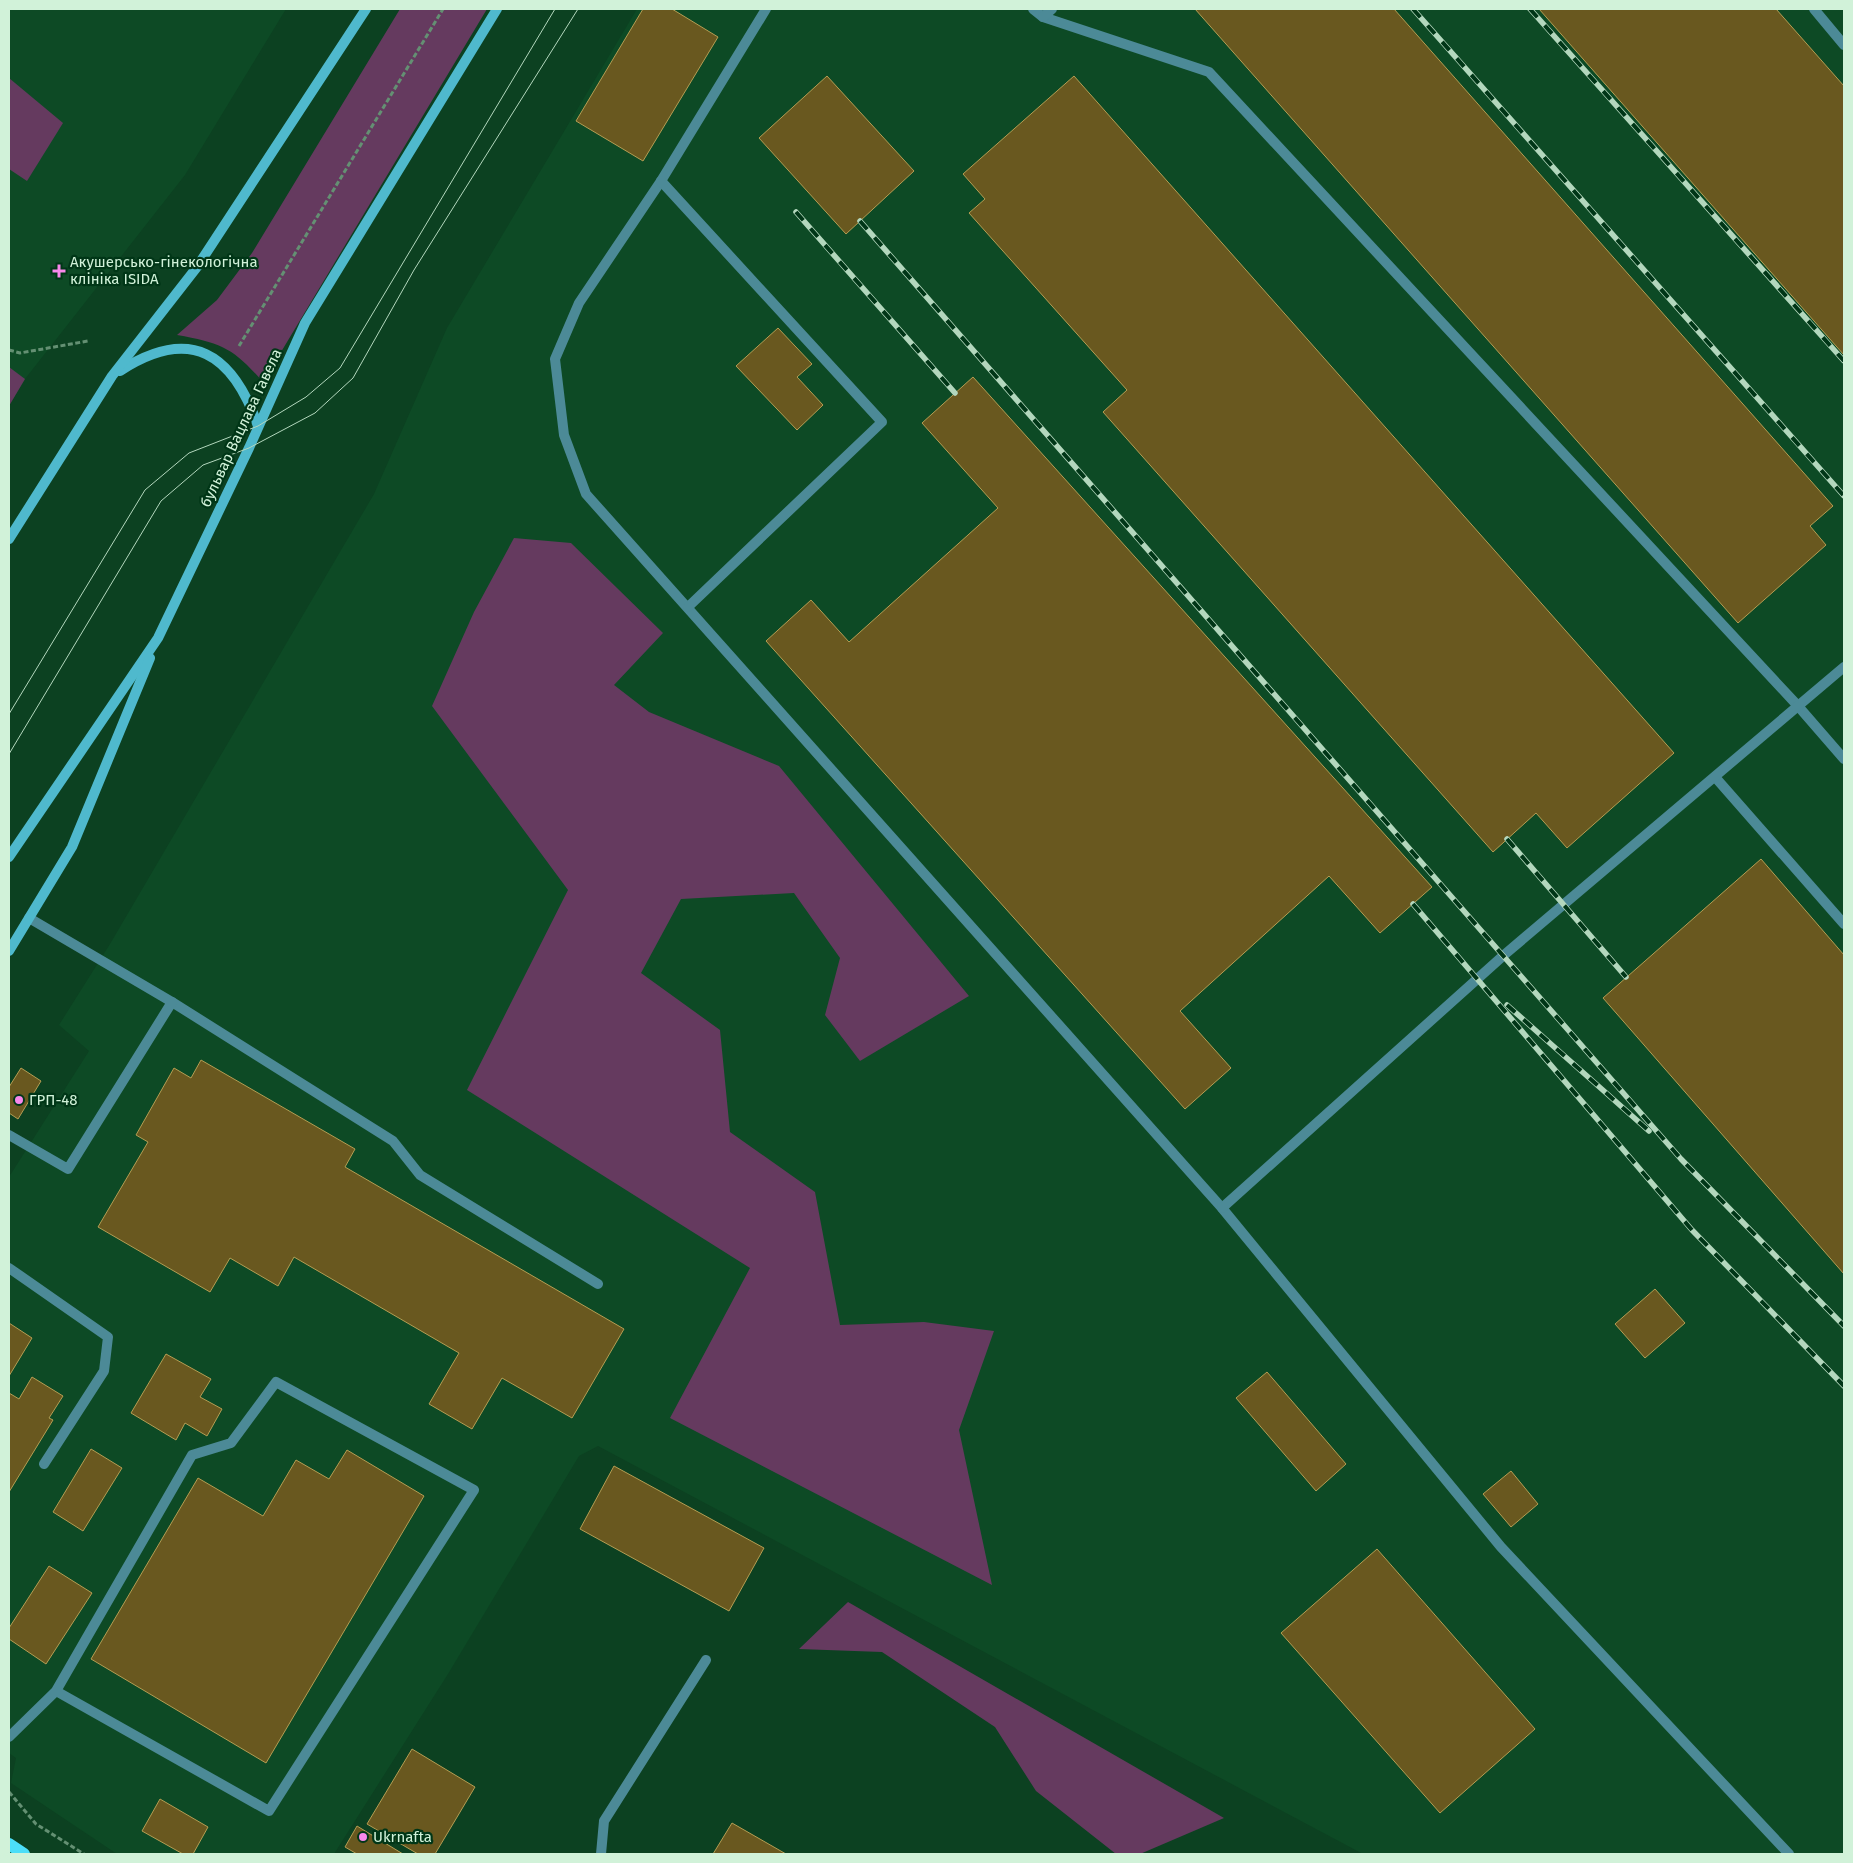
<svg xmlns="http://www.w3.org/2000/svg" width="1853" height="1863" viewBox="0 0 1853 1863" font-family="'Fira Sans',sans-serif">
  <rect width="100%" height="100%" fill="#0c4121"/>
  <!-- built -->
  <g fill="#0d4a25">
    <path d="M9 9H286L185 175 25 379 9 406Z"/>
    <path d="M637 9H1844V1854H1363L598 1446 579 1456 448 1674 334 1854H117L11 1783 16 1758 9 1753V1177L89 1051 59 1025 110 944 374 494 447 328Z"/>
  </g>
  <!-- green -->
  <g fill="#653a5f">
    <path d="M400 9H487L263 382C233 348 222 343 177 335L217 300 252 253Z"/>
    <path d="M9 78 63 123 27 181 9 169Z"/>
    <path d="M9 367 25 379 9 406Z"/>
    <path d="M514 538 571 543 663 633 614 685 649 712 779 766 969 996 860 1061 825 1015 840 958 794 893 681 899 641 973 720 1030 730 1132 815 1192 840 1325 924 1322 994 1331 959 1430 992 1585 670 1418 750 1268 467 1090 568 890 432 706 474 612Z"/>
    <path d="M848 1602 1224 1818 1140 1854H1116L1036 1791 995 1727 882 1652 799 1649Z"/>
  </g>
  <!-- building -->
  <g fill="#69581f" stroke="#b49d53">
    <path d="M643 9H672L718 37 643 161 576 121Z"/>
    <path d="M1195 9H1394L1833 506 1810 526 1826 545 1738 623Z"/>
    <path d="M1539 9H1776L1844 86V355Z"/>
    <path d="M827 76 914 171 846 234 759 138Z"/>
    <path d="M1074 76 1674 753 1567 848 1536 813 1493 852 1103 412 1127 390 969 213 985 199 963 174Z"/>
    <path d="M778 328 812 364 797 377 823 405 797 430 736 366Z"/>
    <path d="M973 377 1432 887 1380 933 1329 876 1180 1011 1231 1068 1185 1109 766 641 811 600 849 642 998 508 922 423Z"/>
    <path d="M1761 859 1844 955V1274L1603 998Z"/>
    <path d="M201 1060 355 1149 345 1167 624 1329 572 1418 502 1378 472 1429 429 1404 459 1353 294 1257 278 1286 230 1258 210 1292 98 1227 148 1142 136 1135 174 1068 191 1078Z"/>
    <path d="M21 1068 41 1081 18 1119 9 1113V1087Z"/>
    <path d="M1655 1289 1685 1323 1645 1358 1615 1324Z"/>
    <path d="M9 1323 32 1338 9 1376Z"/>
    <path d="M166 1354 211 1379 200 1397 222 1409 207 1436 185 1423 176 1440 131 1413Z"/>
    <path d="M1267 1372 1346 1464 1316 1491 1236 1398Z"/>
    <path d="M32 1377 63 1396 49 1418 53 1420 9 1492V1393L19 1399Z"/>
    <path d="M91 1449 122 1468 83 1531 53 1512Z"/>
    <path d="M347 1450 424 1496 266 1763 91 1659 198 1478 263 1516 296 1460 329 1479Z"/>
    <path d="M614 1466 764 1548 729 1611 580 1529Z"/>
    <path d="M1511 1471 1538 1504 1511 1527 1483 1494Z"/>
    <path d="M1377 1549 1535 1729 1440 1813 1281 1633Z"/>
    <path d="M49 1566 92 1593 46 1664 9 1639V1628Z"/>
    <path d="M412 1749 475 1787 435 1854H418L367 1824Z"/>
    <path d="M160 1799 208 1827 193 1854H183L142 1831Z"/>
    <path d="M732 1823 786 1854H713Z"/>
    <path d="M357 1826 403 1854H357L345 1847Z"/>
  </g>
  <g fill="none" stroke-linecap="round" stroke-linejoin="round">
    <!-- path -->
    <g stroke="#649073" stroke-width="3" stroke-dasharray="5 2.5" stroke-linecap="butt">
      <path d="M239 346 443 9"/>
      <path d="M9 350 20 353 88 341"/>
      <path d="M9 1792 36 1824 84 1854"/>
    </g>
    <!-- lane -->
    <g stroke="#4c8a97" stroke-width="10">
      <path d="M766 9 661 181 579 303 555 359 564 435 586 494 1222 1208 1501 1547 1789 1854"/>
      <path d="M1033 9 1043 17 1209 72 1798 706 1844 759"/>
      <path d="M1814 9 1844 45"/>
      <path d="M1043 17 1052 9"/>
      <path d="M661 181 882 422 688 607"/>
      <path d="M1715 777 1844 924"/>
      <path d="M172 1002 393 1141 420 1175 598 1284"/>
      <path d="M9 1135 68 1169 172 1002 29 918"/>
      <path d="M1222 1208 1504 955 1844 667"/>
      <path d="M9 1268 108 1337 104 1371 44 1464"/>
      <path d="M9 1737 56 1691 192 1455 231 1443 276 1382 474 1490 269 1811 56 1691"/>
      <path d="M601 1854 604 1821 706 1660"/>
    </g>
    <!-- secondary -->
    <g stroke="#4fb9cd" stroke-width="10">
      <path d="M120 371C191 325 233 354 258 426"/>
      <path d="M9 539 112 376 197 267 366 9"/>
      <path d="M9 857 158 638 249 448 305 323 497 9"/>
      <path d="M9 951 72 847 150 658"/>
    </g>
    <!-- primary -->
    <path stroke="#4cdef8" stroke-width="12" d="M9 1844 24 1854"/>
    <!-- tram -->
    <g stroke="#b3d7bd" stroke-width="1">
      <path d="M9 714 145 490 189 453 258 426 306 397 340 368 555 9"/>
      <path d="M9 754 161 501 203 465 249 448 315 413 353 378 414 270 578 9"/>
    </g>
    <defs>
      <g id="rail">
        <path d="M1413 9 1844 496"/>
        <path d="M1530 9 1844 361"/>
        <path d="M796 212 955 393"/>
        <path d="M860 221 1681 1159 1844 1326"/>
        <path d="M1507 839 1626 977"/>
        <path d="M1413 904 1692 1230 1844 1386"/>
        <path d="M1507 1005 1649 1131"/>
      </g>
    </defs>
    <!-- rail casing -->
    <use href="#rail" stroke="#b3d7bd" stroke-width="5.5"/>
    <!-- rail -->
    <use href="#rail" stroke="#003617" stroke-width="4" stroke-dasharray="11" stroke-linecap="butt"/>
  </g>
  <!-- markers -->
  <g fill="#f888ea" stroke="#003617" stroke-width="2">
    <path d="M56.5 263.5h5v5h5v5h-5v5h-5v-5h-5v-5h5z"/>
    <circle cx="19" cy="1100" r="5"/>
    <circle cx="363" cy="1837" r="5"/>
  </g>
  <g text-anchor="middle" dominant-baseline="central" stroke-width="4.5" stroke-linejoin="round" paint-order="stroke">
    <!-- poi labels -->
    <g font-size="15" fill="#d1f2d9" stroke="#003617" text-anchor="start">
      <text x="70" y="262">Акушерсько-гінекологічна<tspan x="70" dy="17">клініка ISIDA</tspan></text>
      <text x="29" y="1100">ГРП-48</text>
      <text x="373" y="1837">Ukrnafta</text>
    </g>
    <!-- street labels -->
    <g font-size="15" fill="#d1f2d9" stroke="#003617">
      <text transform="translate(241 428) rotate(-65)">бульвар Вацлава Гавела</text>
    </g>
  </g>
  <!-- border -->
  <rect width="1853" height="1863" fill="none" stroke="#d1f2d9" stroke-width="20"/>
</svg>
